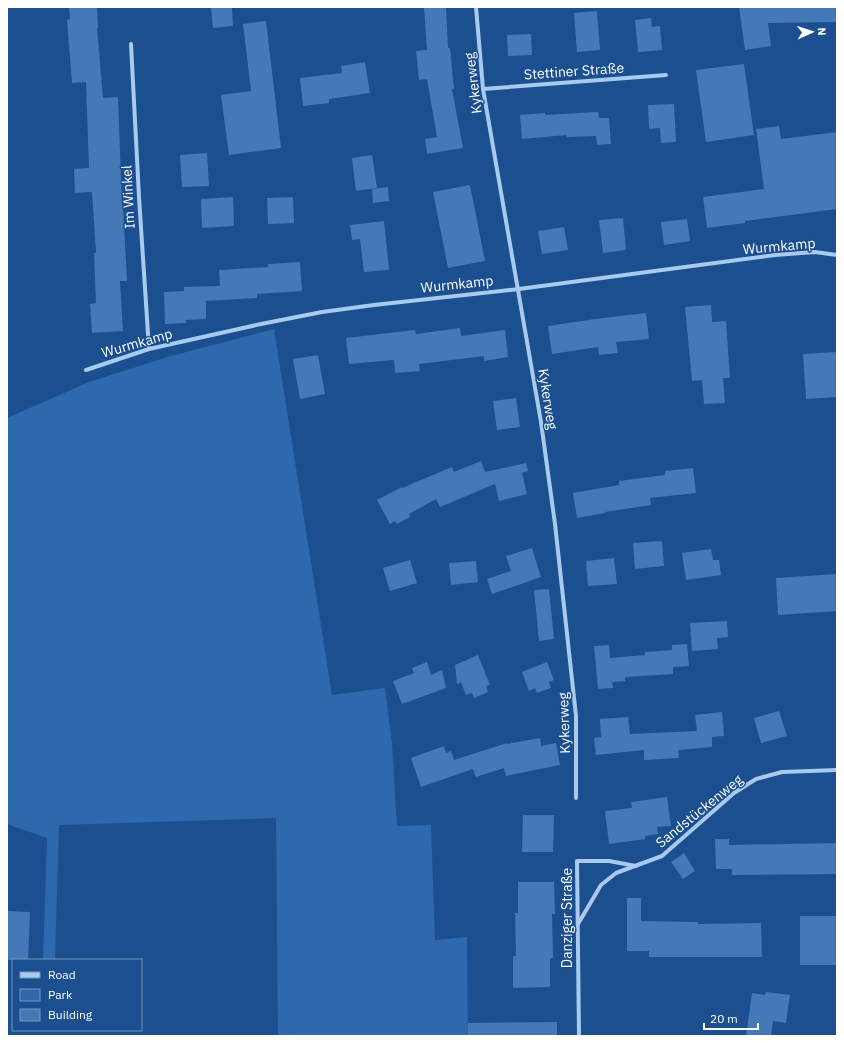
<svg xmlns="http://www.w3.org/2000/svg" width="844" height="1043" viewBox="0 0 844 1043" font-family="'IBM Plex Sans',sans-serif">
  <rect width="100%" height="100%" fill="#1b4f8f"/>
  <!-- green -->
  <path fill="#2e69ad" d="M274 329 332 695 385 688 392 744 397 826 431 825 435 940 467 937 468 1036H278L276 818 59 825 55 960H43L47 838 7 824V418L89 382 171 356Z"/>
  <!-- building -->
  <g fill="#4478b7">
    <path d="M69 7H97L98 28H97L103 98 118 97 122 206H123L127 281H120L123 331 92 333 90 304 96 303 94 253H96L92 192 75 193 74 169 89 168 86 82 72 83 67 20 70 19Z"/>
    <path d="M211 7H232L233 26 213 28Z"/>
    <path d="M424 7H446L448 48H450L454 89H452L463 148 427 154 425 139 437 137 427 79 419 80 416 51 427 50Z"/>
    <path d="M739 7H837V22L768 23 771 46 745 50Z"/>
    <path d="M597 11 600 50 577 52 574 13Z"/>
    <path d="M651 18 652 27 660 26 662 50 638 52 635 20Z"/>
    <path d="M266 21 281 148 229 155 221 95 251 91 243 24Z"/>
    <path d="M531 34 532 55 508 56 507 35Z"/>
    <path d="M365 62 370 93 329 99V103L303 106 300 78 342 73 341 66Z"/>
    <path d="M744 64 754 135 706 142 696 70Z"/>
    <path d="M674 104 676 142 661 143 660 128 649 129 648 105Z"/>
    <path d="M598 112 599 118H609L611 144 597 145 596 136 567 137V135L522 139 520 115 545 113V115Z"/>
    <path d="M779 126 781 139 837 132V209L745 221V223L707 228 703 197 764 189 756 129Z"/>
    <path d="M207 153 209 186 182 187 180 155Z"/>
    <path d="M372 155 377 188 356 191 352 158Z"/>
    <path d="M470 185 485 261 448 268 433 192Z"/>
    <path d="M388 187 389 201 373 203 372 189Z"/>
    <path d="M233 197 234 226 202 228 201 199Z"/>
    <path d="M293 197 294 223 268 224 267 198Z"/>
    <path d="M623 218 626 250 603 253 599 220Z"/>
    <path d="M687 219 690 241 664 245 661 222Z"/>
    <path d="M384 221 389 270 364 272 360 239 352 240 350 225Z"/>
    <path d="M564 227 568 250 542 254 538 231Z"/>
    <path d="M300 262 302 291 257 294V298L206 301V319L186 320V323L165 324 164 292 184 291V287L220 286 219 270 268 267V264Z"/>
    <path d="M711 305 712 322 726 321 730 378H723L725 403 704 404 702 380 692 381 685 307Z"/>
    <path d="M646 313 649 339 616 342 618 353 599 355 598 347 552 354 548 326 595 319Z"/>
    <path d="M460 328 461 336 505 330 508 357 484 361V356L419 364 420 371 395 373 394 360 349 364 346 338 415 330 416 334Z"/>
    <path d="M837 352V397L806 399 803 354Z"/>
    <path d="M318 355 325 394 300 399 293 359Z"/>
    <path d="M516 398 520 427 497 430 493 401Z"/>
    <path d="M481 461 485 472 526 463 528 471 522 473 527 494 499 501 495 484 440 507 436 499 409 514 410 517 397 524 395 521 390 524 377 500 402 487V488L452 467 454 472Z"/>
    <path d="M693 468 696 493 650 498 651 505 605 512V513L577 518 573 493 619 485V481L665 475V471Z"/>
    <path d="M662 541 664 566 635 569 633 543Z"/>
    <path d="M532 548 541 577 492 594 487 579 511 571 506 556Z"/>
    <path d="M711 549 713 560H719L721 575 686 580 682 553Z"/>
    <path d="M614 558 617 584 588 586 586 561Z"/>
    <path d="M410 560 417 583 390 591 383 568Z"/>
    <path d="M476 561 478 582 451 585 449 563Z"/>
    <path d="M837 574V611L778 615 776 578Z"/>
    <path d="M549 589 554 639 539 641 534 590Z"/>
    <path d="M727 621 728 637 717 638 718 649 692 651 690 623Z"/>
    <path d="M687 644 689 666 673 667V674L625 677V681L612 682 613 688 598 689 594 646 609 645 610 658 645 655V652L672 650V645Z"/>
    <path d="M478 655 490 685 486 686 488 692 474 698 472 693 466 695 461 682 457 684 455 665Z"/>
    <path d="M427 662 431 675 442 670 446 688 402 704 393 681 414 673 412 668Z"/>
    <path d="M547 662 554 680 549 682 551 688 537 693 535 688 529 691 522 672Z"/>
    <path d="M779 711 787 736 761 743 754 718Z"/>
    <path d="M722 712 724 736 712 737V747L678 750 679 758 644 760V750L596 755 594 738 601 737 600 719 628 717 630 734 697 731 695 715Z"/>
    <path d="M540 738 541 746 556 743 560 765 506 776 504 768 476 777 473 769 421 787 411 758 444 746 446 753 451 751 454 760 507 743V744Z"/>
    <path d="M667 797 671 826 657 827 658 834 645 836V839L609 844 605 811 632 808 631 802Z"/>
    <path d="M523 815H554L553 852H522Z"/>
    <path d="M715 839H729V845L837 843V874L732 875V869H716Z"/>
    <path d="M684 853 695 871 683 879 671 862Z"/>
    <path d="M518 882H554L555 914H552L553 958H550V987L513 988V956H516L515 913H518Z"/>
    <path d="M627 898H641V921L698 922V924L761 923 762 957H649V951H627Z"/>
    <path d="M7 911 30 912 28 960H7Z"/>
    <rect x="800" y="916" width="37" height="49"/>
    <path d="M766 992 790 995 786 1023 773 1021 771 1036H746L752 993 765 995Z"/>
    <path d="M557 1022V1036H468V1023Z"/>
  </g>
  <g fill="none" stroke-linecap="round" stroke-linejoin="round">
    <!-- minor -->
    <g stroke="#a9c9ee" stroke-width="4">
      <path d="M476 7 483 89 541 422 555 524 576 716V798"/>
      <path d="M131 44 139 197 149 349"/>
      <path d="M483 89 666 75"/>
      <path d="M86 370 149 349 261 324 322 312 374 305 519 289 775 255 815 252 837 255"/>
      <path d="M578 924 601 885 616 873 662 856 734 793 756 779 782 772 837 770"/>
      <path d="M579 1036 577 861H609L636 866"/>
    </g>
  </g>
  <g text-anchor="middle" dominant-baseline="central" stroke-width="3" stroke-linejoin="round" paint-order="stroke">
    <!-- street labels -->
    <g font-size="14" fill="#fff" stroke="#1b4f8f">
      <text transform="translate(574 71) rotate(-4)">Stettiner Straße</text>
      <text transform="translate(473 83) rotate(-97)">Kykerweg</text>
      <text transform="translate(128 197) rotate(-93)">Im Winkel</text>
      <text transform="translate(779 246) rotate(-5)">Wurmkamp</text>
      <text transform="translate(457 284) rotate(-6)">Wurmkamp</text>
      <text transform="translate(137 343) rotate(-16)">Wurmkamp</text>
      <text transform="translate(548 399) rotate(81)">Kykerweg</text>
      <text transform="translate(564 723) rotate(-92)">Kykerweg</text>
      <text transform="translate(699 811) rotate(-39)">Sandstückenweg</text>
      <text transform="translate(567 918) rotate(-90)">Danziger Straße</text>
    </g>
  </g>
  <!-- border -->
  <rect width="844" height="1043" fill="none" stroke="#ffffff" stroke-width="16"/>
  <!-- legend -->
  <rect x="12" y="959" width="130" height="72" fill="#1b4f8f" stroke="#7695bc"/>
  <rect x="20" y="972" width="20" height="6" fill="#a9c9ee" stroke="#7695bc"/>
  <text x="48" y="979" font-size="12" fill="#ffffff">Road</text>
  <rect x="20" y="989" width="20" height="12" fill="#2e69ad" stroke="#7695bc"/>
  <text x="48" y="999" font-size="12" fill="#ffffff">Park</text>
  <rect x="20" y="1009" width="20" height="12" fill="#4478b7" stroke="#7695bc"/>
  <text x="48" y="1019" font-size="12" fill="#ffffff">Building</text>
  <!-- north arrow -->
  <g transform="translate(812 32) rotate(87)" stroke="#1b4f8f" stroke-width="3" paint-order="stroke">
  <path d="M0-3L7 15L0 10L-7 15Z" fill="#ffffff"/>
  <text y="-6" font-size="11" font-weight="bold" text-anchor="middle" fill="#ffffff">N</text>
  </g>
  <!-- scale -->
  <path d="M704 1023v6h54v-6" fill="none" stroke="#ffffff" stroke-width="2"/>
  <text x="710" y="1023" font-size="12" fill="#ffffff" stroke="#1b4f8f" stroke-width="3" paint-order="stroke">20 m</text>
</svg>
